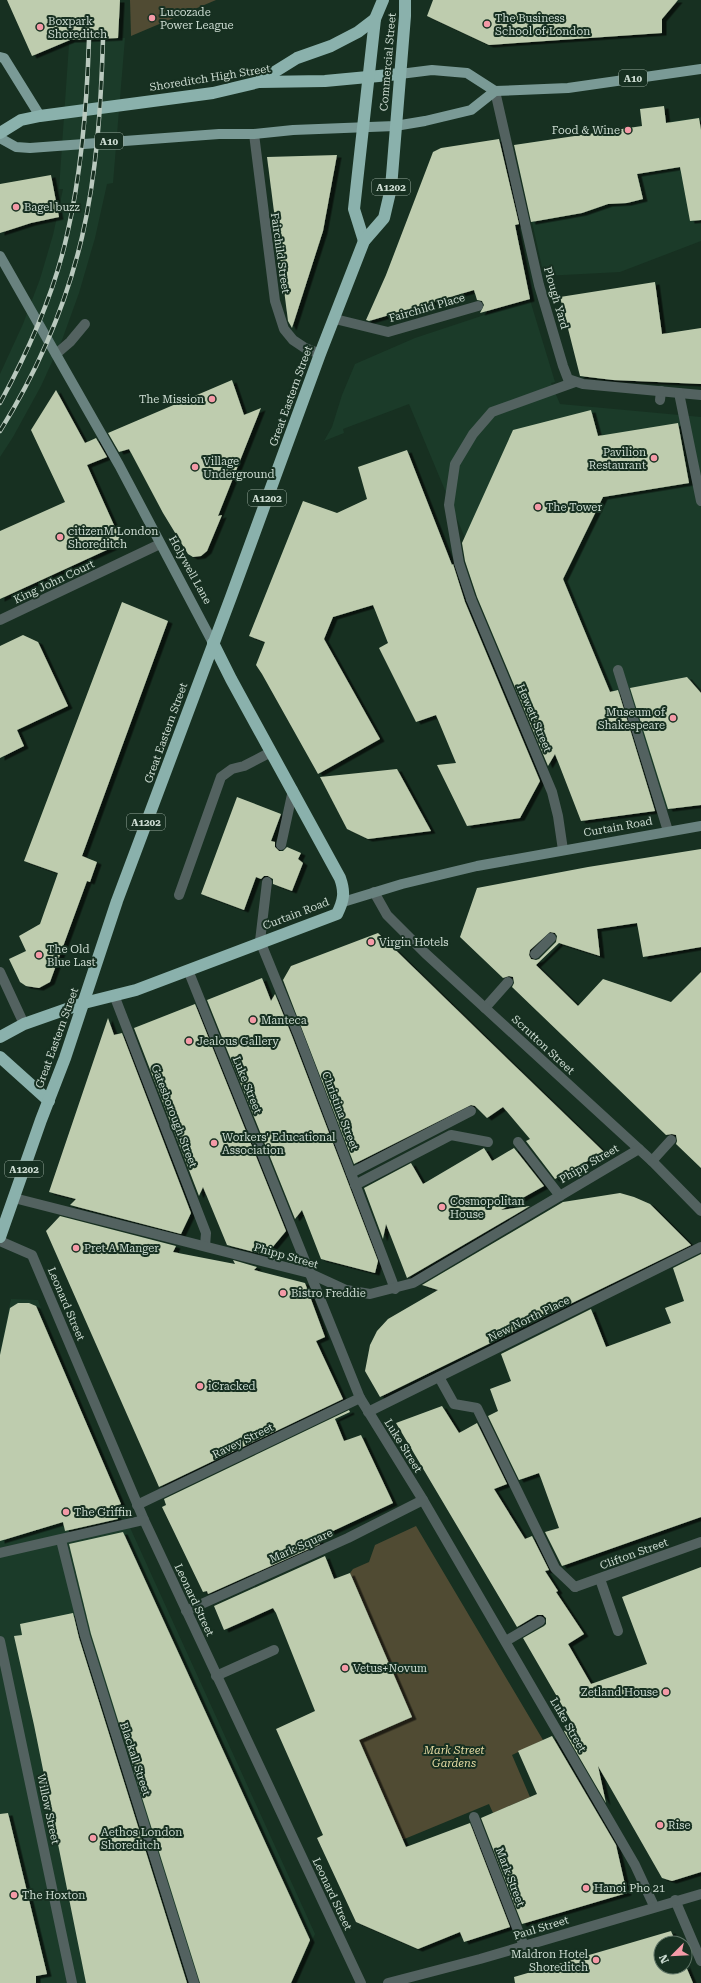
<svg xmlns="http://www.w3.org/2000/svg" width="701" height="1983" viewBox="0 0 701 1983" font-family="'Roboto Serif',serif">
  <defs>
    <filter id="shadow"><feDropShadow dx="4.5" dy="2.5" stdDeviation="0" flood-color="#0009"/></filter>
  </defs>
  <rect width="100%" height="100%" fill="#173021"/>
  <!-- built -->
  <g fill="#1b3b29">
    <path d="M125 38 113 183 107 184 95 238 79 293 62 340 41 386 13 437 0 457V374L23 324 40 279 53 235 63 189H59L69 44 74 43 75 40Z"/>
    <path d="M701 117V241L620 272 544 276 515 145Z"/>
    <path d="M530 300 555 382 551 383 560 404 701 417V742L674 808 581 821 574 799 409 404 343 429 344 433 324 441 332 427 342 395 355 364 415 338Z"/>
    <path d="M11 1299 38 1300 53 1343 132 1532 315 1934 292 1983H0V1353Z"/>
  </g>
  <!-- green -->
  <g fill="#504b33">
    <path d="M130 0H216L131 36Z"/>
    <path d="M416 1526 543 1740 512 1755 530 1797 493 1813 489 1804 402 1840 359 1740 412 1717 350 1573 353 1569 369 1562 375 1545Z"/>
  </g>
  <!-- building -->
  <g fill="#beccae" fill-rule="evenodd" filter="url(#shadow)">
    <path d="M7 0H120L118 38 70 40 32 56Z"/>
    <path d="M433 0H678L662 19V33L489 45 427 16Z"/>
    <path d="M664 106 666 123 699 118 701 130V220L690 221 680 167 637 174 643 199 627 203 608 204 582 213 531 222 514 145 642 126 640 109Z"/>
    <path d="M499 139 519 224 515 225 530 299 480 313 484 305 482 301 477 300 474 290 369 321 366 320 386 275 433 152 441 148Z"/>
    <path d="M337 155 323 231 292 328 288 321 267 157Z"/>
    <path d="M51 175 59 217 31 223 0 233V184Z"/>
    <path d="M655 282 662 334 701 328V384L613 380 580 376 560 297Z"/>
    <path d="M232 380 244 415 261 408 218 516 222 515 207 551 201 556 193 557 188 554 163 513 129 449 119 452 108 433Z"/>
    <path d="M56 390 85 443 96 438 107 457 87 465 122 543 0 599V531L65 502 31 430Z"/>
    <path d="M591 410 598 436 678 423 689 483 603 497 563 579 610 692 618 690 655 811 581 821 555 754 548 766 477 597 465 561 462 543 513 430Z"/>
    <path d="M407 450 452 565 453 564 465 602 540 781 520 818 467 826 437 765 456 763 436 715 416 722 379 648 388 643 373 605 333 617 324 639 380 739 318 774 262 674 256 665 265 642 249 636 303 501 337 513 367 499 358 467Z"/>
    <path d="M122 602 168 621 82 856 97 862 90 882 87 881 50 982 39 988 26 986 20 982 9 959 26 951 19 936 40 924 58 873 24 861Z"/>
    <path d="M23 635 38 642 68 706 17 730 24 746 0 758V646Z"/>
    <path d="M687 677 701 693V805L668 809 630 688Z"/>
    <path d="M397 769 431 831 368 839 347 829 320 777Z"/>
    <path d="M237 797 281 814 271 841 275 842V847L279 851H283L287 847 301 853 298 859 303 863 292 891 273 884V879L268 876H264L261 879 256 877 244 910 201 894Z"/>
    <path d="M701 849V947L643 957 637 923 597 929 600 956 559 943 536 965 578 1006 603 979 671 1002 701 972V1168L676 1144 677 1141 676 1135 672 1134 666 1135 512 987 514 983 513 977 509 976 503 978 460 937 477 888 588 867ZM550 932 555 933 557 936 556 942 539 959 536 960 531 959 529 955 530 950Z"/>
    <path d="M378 933 484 1036 604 1152 555 1179 526 1141 530 1139 503 1107 487 1118 475 1106 471 1105 354 1164 283 980 291 966Z"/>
    <path d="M262 978 271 1001 275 994 292 1036 378 1261 375 1273 321 1259 302 1210 295 1219 207 1000Z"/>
    <path d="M195 1004 286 1231 266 1255 227 1245 203 1187 199 1196 134 1028Z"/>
    <path d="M108 1018 114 1035 122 1033 191 1213 181 1234 70 1205 76 1199 49 1192Z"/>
    <path d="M484 1148 492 1161 514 1148 544 1186 501 1210 530 1206 407 1278 386 1224 383 1239 364 1188 411 1163 423 1184Z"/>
    <path d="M620 1193 634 1197 650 1204 691 1245 380 1397 365 1371 370 1345 377 1331 388 1319 438 1290 422 1285 563 1202Z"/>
    <path d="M60 1216 176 1246 173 1252 235 1264 233 1260 257 1267 254 1270 305 1283 325 1337 316 1341 343 1399 159 1487 46 1231Z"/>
    <path d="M701 1254V1517L562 1566 545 1532 559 1528 539 1473 519 1480 488 1416 498 1411 490 1389 511 1381 501 1354 591 1309 606 1347 671 1323 665 1308 684 1301 673 1268Z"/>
    <path d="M18 1303H29L36 1306 121 1504 112 1507 118 1519 65 1531 63 1522 0 1541V1355L10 1308Z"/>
    <path d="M442 1406 459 1433 477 1423 507 1484 494 1489 525 1539 532 1536 549 1570 545 1571 558 1591 556 1592 584 1634 568 1644 591 1684 647 1664 622 1597 701 1567V1872L672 1881 662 1878 598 1766 606 1803 564 1731 574 1726 523 1638 544 1626 546 1624V1618L543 1615H537L517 1627 396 1423Z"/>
    <path d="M349 1410 350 1412 335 1419 344 1441 361 1435 393 1503 318 1538 320 1544 208 1594 207 1591 203 1592 162 1507 166 1505 164 1499Z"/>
    <path d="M123 1532 310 1940 291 1983H200L91 1634 69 1544Z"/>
    <path d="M325 1556 334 1579 350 1573 412 1717 359 1740 406 1847 470 1823 510 1927 464 1942 460 1932 418 1949 356 1922 317 1838 323 1835 276 1729 315 1711 276 1613 273 1608 224 1630 214 1606Z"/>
    <path d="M73 1613 79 1638 187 1983H86L34 1725 14 1636 22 1635 20 1624Z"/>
    <path d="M552 1736 616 1845 627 1893 522 1924 481 1818 537 1794 518 1751Z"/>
    <path d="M8 1813 47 1974 36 1976V1983H0V1814Z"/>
    <path d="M671 1931 676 1943H661V1967H685V1964L693 1983H515L514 1977Z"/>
  </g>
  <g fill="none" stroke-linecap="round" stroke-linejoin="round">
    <!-- lane -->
    <g stroke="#536260" stroke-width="10">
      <path d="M56 354 70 342 85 324"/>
      <path d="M660 400 661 391"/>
      <path d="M471 599 459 563 449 505 455 464 473 434 492 412 575 382"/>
      <path d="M281 845 293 790"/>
      <path d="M179 895 221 777 232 769 244 766 271 752"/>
      <path d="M260 941 267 882"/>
      <path d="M535 954 551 938"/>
      <path d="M485 1008 508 982"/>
      <path d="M518 1142 560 1196"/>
      <path d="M652 1161 671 1140"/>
      <path d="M351 1173 471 1111"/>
      <path d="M355 1185 451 1135 488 1142"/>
      <path d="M439 1377 454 1404 477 1408 555 1568 575 1587"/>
      <path d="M600 1579 618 1631"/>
      <path d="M506 1641 540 1621"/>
      <path d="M216 1676 274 1650"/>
    </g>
    <!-- street -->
    <g stroke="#536260" stroke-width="10">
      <path d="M495 91 539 285 563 366 568 379 583 384 701 395"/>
      <path d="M254 134 275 301 284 329 293 340 305 348 320 354"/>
      <path d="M335 319 388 332 478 306"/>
      <path d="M679 393 701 501"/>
      <path d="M471 599 552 792 558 816 563 850"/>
      <path d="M0 620 160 544"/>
      <path d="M618 670 668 831"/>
      <path d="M374 892 387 915 425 953 652 1161 701 1211"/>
      <path d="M260 941 298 1034 395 1289"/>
      <path d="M188 970 360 1398 423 1500 635 1865 654 1906"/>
      <path d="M0 972 24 1024"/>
      <path d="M114 995 206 1233 205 1246"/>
      <path d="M14 1198 309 1273 346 1290 370 1294 413 1283 639 1149"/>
      <path d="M0 1241 32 1255 144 1520 361 1983"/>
      <path d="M368 1412 701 1247"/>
      <path d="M137 1505 360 1398"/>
      <path d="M61 1540 85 1636 194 1983"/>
      <path d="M0 1553 144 1520"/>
      <path d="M575 1587 701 1542"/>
      <path d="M186 1611 348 1538 423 1500"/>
      <path d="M0 1641 72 1983"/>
      <path d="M474 1817 524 1946"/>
      <path d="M675 1900 701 1961"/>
      <path d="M388 1983 480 1959 701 1894"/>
    </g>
    <!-- secondary -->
    <g stroke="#69827f" stroke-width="10">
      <path d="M0 256 119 465 213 643"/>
      <path d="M343 902 402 884 477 866 701 826"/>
    </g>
    <!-- primary -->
    <g stroke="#7a9a96" stroke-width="10">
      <path d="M0 57 4 58 40 116"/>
      <path d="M400 74 432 70 467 73 495 91"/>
      <path d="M0 138 16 147 30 148 219 134H254L293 130 395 126 425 121 471 110 495 91 568 88 701 69"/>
    </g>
    <!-- highway -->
    <g stroke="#8ab1ac" stroke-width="12">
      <path d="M260 81 297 58 331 46 358 32 375 19"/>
      <path d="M0 133 21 120 40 116 213 93 259 82 325 81 400 74"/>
      <path d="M364 241 354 209 375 19 383 0"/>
      <path d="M0 1037 24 1024 84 1003 136 990 337 914C344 900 345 892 340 878L231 679 213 643"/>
      <path d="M0 1057 49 1101"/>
      <path d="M0 1237 41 1120 65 1058 117 901 231 597 320 354 364 241 384 218 391 188 405 16V0"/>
    </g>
    <defs>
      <g id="rail">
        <path d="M0 403C29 350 54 294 67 235 82 170 87 105 89 39"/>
        <path d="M0 431C37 372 66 305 82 237 97 172 101 105 103 39"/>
      </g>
    </defs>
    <!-- rail casing -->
    <use href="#rail" stroke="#b9c9be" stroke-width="4.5"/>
    <!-- rail -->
    <use href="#rail" stroke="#173021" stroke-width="3" stroke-dasharray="9" stroke-linecap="butt"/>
  </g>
  <!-- markers -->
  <g fill="#f49aa7" stroke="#173021" stroke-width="1.5">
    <circle cx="152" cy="18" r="4"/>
    <circle cx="487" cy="24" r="4"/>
    <circle cx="40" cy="27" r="4"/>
    <circle cx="628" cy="130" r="4"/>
    <circle cx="16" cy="207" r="4"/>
    <circle cx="212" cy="399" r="4"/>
    <circle cx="654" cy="458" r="4"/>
    <circle cx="195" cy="467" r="4"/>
    <circle cx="538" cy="507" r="4"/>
    <circle cx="60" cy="537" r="4"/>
    <circle cx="673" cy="718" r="4"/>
    <circle cx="371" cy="942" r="4"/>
    <circle cx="39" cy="955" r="4"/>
    <circle cx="253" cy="1020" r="4"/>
    <circle cx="189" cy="1041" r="4"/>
    <circle cx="214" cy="1143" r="4"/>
    <circle cx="442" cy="1207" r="4"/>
    <circle cx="76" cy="1248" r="4"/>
    <circle cx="283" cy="1293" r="4"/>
    <circle cx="200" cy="1386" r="4"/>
    <circle cx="66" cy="1512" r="4"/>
    <circle cx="345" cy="1668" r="4"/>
    <circle cx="666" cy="1692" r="4"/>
    <circle cx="660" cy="1825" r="4"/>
    <circle cx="93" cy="1838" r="4"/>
    <circle cx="586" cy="1888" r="4"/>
    <circle cx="14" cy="1895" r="4"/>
    <circle cx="596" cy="1960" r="4"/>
  </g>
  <g text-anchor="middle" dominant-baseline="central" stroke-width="4" stroke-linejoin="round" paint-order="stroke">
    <!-- shield labels -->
    <g fill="#173021" stroke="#96a89c" stroke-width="1">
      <rect x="619" y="70" width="28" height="16" rx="3"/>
      <rect x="95" y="133" width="28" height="16" rx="3"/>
      <rect x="372" y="179" width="38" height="16" rx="3"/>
      <rect x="248" y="490" width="38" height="16" rx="3"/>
      <rect x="127" y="814" width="38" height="16" rx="3"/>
      <rect x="5" y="1161" width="38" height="16" rx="3"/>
    </g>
    <g font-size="10" font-weight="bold" fill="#ccdbd1">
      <text x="633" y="78">A10</text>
      <text x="109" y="141">A10</text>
      <text x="391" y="187">A1202</text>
      <text x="267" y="498">A1202</text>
      <text x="146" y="822">A1202</text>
      <text x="24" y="1169">A1202</text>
    </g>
    <!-- poi labels -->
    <g font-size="11" fill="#ccdbd1" stroke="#173021" text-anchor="start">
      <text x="160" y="12">Lucozade<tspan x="160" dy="13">Power League</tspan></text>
      <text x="495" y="18">The Business<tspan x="495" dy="13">School of London</tspan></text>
      <text x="48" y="21">Boxpark<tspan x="48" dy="13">Shoreditch</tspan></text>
      <text x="620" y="130" text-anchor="end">Food &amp; Wine</text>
      <text x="24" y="207">Bagel buzz</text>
      <text x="204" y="399" text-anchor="end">The Mission</text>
      <text x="646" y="452" text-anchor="end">Pavilion<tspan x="646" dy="13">Restaurant</tspan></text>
      <text x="203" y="461">Village<tspan x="203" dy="13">Underground</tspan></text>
      <text x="546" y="507">The Tower</text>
      <text x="68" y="531">citizenM London<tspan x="68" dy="13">Shoreditch</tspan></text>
      <text x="665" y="712" text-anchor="end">Museum of<tspan x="665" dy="13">Shakespeare</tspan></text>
      <text x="379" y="942">Virgin Hotels</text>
      <text x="47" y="949">The Old<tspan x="47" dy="13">Blue Last</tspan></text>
      <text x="261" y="1020">Manteca</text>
      <text x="197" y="1041">Jealous Gallery</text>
      <text x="222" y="1137">Workers' Educational<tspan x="222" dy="13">Association</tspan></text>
      <text x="450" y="1201">Cosmopolitan<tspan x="450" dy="13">House</tspan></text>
      <text x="84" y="1248">Pret A Manger</text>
      <text x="291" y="1293">Bistro Freddie</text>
      <text x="208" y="1386">iCracked</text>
      <text x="74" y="1512">The Griffin</text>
      <text x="353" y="1668">Vetus+Novum</text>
      <text x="658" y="1692" text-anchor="end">Zetland House</text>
      <text x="668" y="1825">Rise</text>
      <text x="101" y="1832">Aethos London<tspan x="101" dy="13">Shoreditch</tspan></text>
      <text x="594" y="1888">Hanoi Pho 21</text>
      <text x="22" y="1895">The Hoxton</text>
      <text x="588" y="1954" text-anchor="end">Maldron Hotel<tspan x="588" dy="13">Shoreditch</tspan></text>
    </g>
    <!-- street labels -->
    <g font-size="11" fill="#ccdbd1" stroke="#173021">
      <text transform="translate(388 62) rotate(-85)">Commercial Street</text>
      <text transform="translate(210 78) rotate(-9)">Shoreditch High Street</text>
      <text transform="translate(280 253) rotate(82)">Fairchild Street</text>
      <text transform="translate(556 298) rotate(74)">Plough Yard</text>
      <text transform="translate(427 308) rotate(-16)">Fairchild Place</text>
      <text transform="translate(291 396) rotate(-70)">Great Eastern Street</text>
      <text transform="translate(190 570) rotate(61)">Holywell Lane</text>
      <text transform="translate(54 582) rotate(-25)">King John Court</text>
      <text transform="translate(534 718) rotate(67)">Hewett Street</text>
      <text transform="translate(166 733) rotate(-70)">Great Eastern Street</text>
      <text transform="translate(618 827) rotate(-10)">Curtain Road</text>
      <text transform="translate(296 914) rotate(-21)">Curtain Road</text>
      <text transform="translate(57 1038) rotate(-70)">Great Eastern Street</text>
      <text transform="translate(543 1045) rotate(43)">Scrutton Street</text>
      <text transform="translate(247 1085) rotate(68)">Luke Street</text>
      <text transform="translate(340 1111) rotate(69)">Christina Street</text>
      <text transform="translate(174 1116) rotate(69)">Gatesborough Street</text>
      <text transform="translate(589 1164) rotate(-30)">Phipp Street</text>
      <text transform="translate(286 1256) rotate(16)">Phipp Street</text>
      <text transform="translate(66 1304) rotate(67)">Leonard Street</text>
      <text transform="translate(529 1319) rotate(-26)">New North Place</text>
      <text transform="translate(243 1441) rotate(-26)">Ravey Street</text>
      <text transform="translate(403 1446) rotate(58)">Luke Street</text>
      <text transform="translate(301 1546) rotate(-24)">Mark Square</text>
      <text transform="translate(634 1554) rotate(-20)">Clifton Street</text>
      <text transform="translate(194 1600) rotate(65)">Leonard Street</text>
      <text transform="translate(568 1725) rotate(60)">Luke Street</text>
      <text transform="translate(135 1759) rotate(72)">Blackall Street</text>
      <text transform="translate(48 1809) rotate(78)">Willow Street</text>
      <text transform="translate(510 1877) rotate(69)">Mark Street</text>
      <text transform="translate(332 1894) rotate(65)">Leonard Street</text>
      <text transform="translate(541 1928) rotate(-17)">Paul Street</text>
    </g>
    <!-- park labels -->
    <g font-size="11" font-style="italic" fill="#e5daa3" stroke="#173021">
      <text x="454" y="1750">Mark Street<tspan x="454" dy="13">Gardens</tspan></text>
    </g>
  </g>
  <!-- north arrow -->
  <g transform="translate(673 1955) rotate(246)"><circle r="19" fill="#173021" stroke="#5f7467"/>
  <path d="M0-3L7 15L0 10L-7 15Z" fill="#f49aa7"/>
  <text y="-6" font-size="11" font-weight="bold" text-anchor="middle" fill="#ccdbd1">N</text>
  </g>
</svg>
